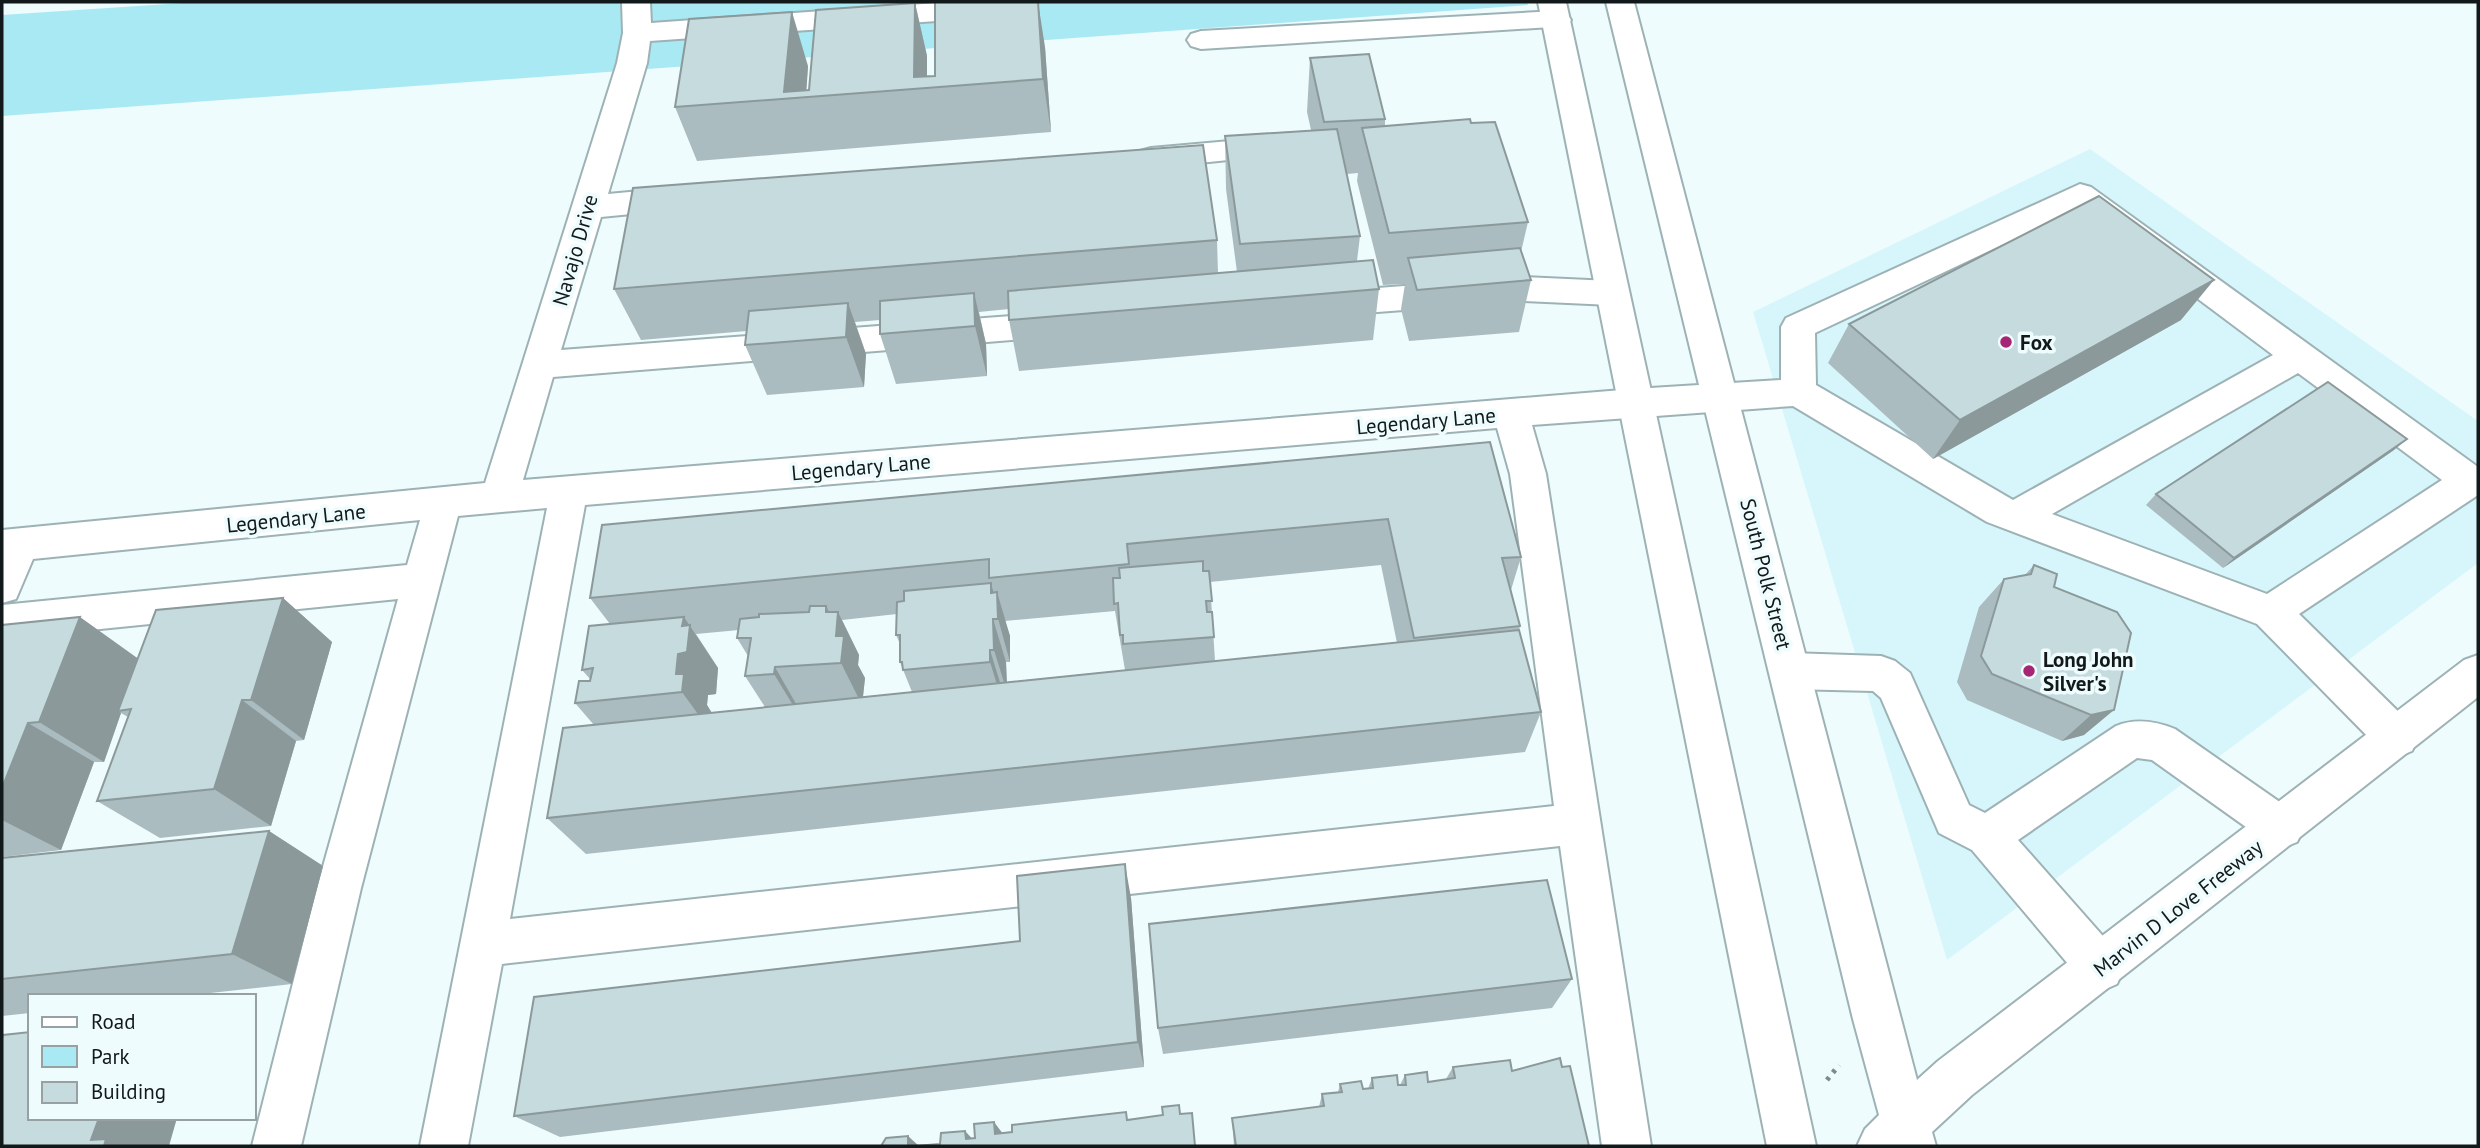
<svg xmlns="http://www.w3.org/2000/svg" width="2480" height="1148" viewBox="0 0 2480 1148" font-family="'PT Sans',sans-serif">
  <rect width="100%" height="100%" fill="#effcfe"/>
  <!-- built -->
  <path fill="#d7f6fc" d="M2090 149 2478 421V563L1947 960 1753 312Z"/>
  <!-- green -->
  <path fill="#a9e9f4" d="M198 2H1527L1528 5 2 116V15Z"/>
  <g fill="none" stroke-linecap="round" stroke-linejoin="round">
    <defs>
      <g id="minor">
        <path d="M622 2H650L651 23 951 2 961 5 965 11 961 17 951 20 650 41 647 63 608 194 683 187 694 190 699 198 694 206 683 209 601 217 561 350 1063 312 1075 315 1080 324 1075 333 1063 336 553 377 523 480 1634 389 1781 380V327L1786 318 2080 184 2091 187 2478 467V495L2299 614 2412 725 2418 738 2412 751 2397 757 2382 751 2257 624 1987 522 1793 406 1532 425 1546 474 1651 1146H1602L1560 846 502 964 468 1146H420L547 508 458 516 361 888 301 1146H252L317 888 398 599 2 639V605L407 565 420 520 33 559 16 599 2 603V530L485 483 617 63 623 33ZM2078 209 2273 355 2013 500 1816 385 1815 333ZM2298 373 2442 480 2267 594 2052 514ZM1497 428 1510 474 1554 806 510 919 585 505Z"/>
        <path d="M1557 11 1567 14 1571 20 1567 26 1201 49 1191 46 1187 40 1191 34 1201 31Z"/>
        <path d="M1275 137 1286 140 1290 147 1286 154 1151 168 1140 165 1136 158 1140 151 1151 148Z"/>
        <path d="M1522 277 1611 281 1623 284 1628 293 1623 302 1611 305 1522 301 1325 316 1313 313 1308 304 1313 295 1325 292Z"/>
        <path d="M1790 653 1881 656 1895 661 1910 673 1969 805 1985 813 2116 726C2136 718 2155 721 2175 729L2297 814 2304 828 2297 842 2282 848 2267 842 2152 760 2137 758 2018 840 2117 952 2124 968 2117 984 2101 991 2085 984 1972 850 1939 833 1881 698 1873 691 1790 689 1776 684 1770 671 1776 658Z"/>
      </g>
      <g id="major">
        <path d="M1538 2H1566L1816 1146H1767Z"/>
        <path d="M1606 2H1634L1917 1080 1938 1061 2464 660 2478 655V697L1972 1095 1932 1132 1936 1146H1857L1865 1129 1879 1115 1853 1019Z"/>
      </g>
    </defs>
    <!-- minor casing -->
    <use href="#minor" stroke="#9db2b5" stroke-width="4"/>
    <!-- major casing -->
    <use href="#major" stroke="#9db2b5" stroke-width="4"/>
    <!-- path -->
    <path stroke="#808a8c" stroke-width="5" stroke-dasharray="3.5 6" stroke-linecap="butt" d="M1827 1080 1839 1065"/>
    <!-- minor -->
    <use href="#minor" fill="#fff" fill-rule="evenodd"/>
    <!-- major -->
    <use href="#major" fill="#fff" fill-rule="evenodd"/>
  </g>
  <!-- wall -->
  <g fill="#aabcbf" fill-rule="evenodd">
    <path d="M915 3 927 56V76H935L1045 47 1051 132 697 161 675 107 808 66 806 90H809Z"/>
    <path d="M1310 58 1385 119V126L1471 123 1528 222 1521 252 1531 280 1519 332 1409 341 1401 309 1405 284 1383 285 1357 181 1358 173 1347 174 1360 236 1357 261 1379 289 1373 340 1019 371 1009 320V309L979 312 986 344 987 376 896 384 880 334V320L855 322 866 354 864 387 767 395 745 345 747 331 641 340 614 289 1217 240 1218 273 1237 272 1226 189 1225 136 1311 130 1307 112Z"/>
    <path d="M2181 320 1933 459 1828 363 1849 324Z"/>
    <path d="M1490 442 1521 557 1511 590 1520 626 1519 631 1541 712 1525 752 586 854 547 818 594 725 575 703 591 680 582 670 610 624 590 598ZM1381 565 1397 643 1215 661 1210 582ZM1115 611 1125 670 1007 682 1006 662H1010V636L1005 621ZM897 614 896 635 900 644V662L912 692 863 697 865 678 858 665 859 655 842 620ZM739 630 737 638 748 656 745 676 765 707 712 713 707 705 708 695 716 694 718 668 696 634Z"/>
    <path d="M2394 450 2223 568 2146 505 2156 494Z"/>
    <path d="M2034 565 2054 587 2131 633 2084 735 2062 741 1967 700 1957 682 1979 607 2004 579 2025 575Z"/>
    <path d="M283 598 332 642 304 740 296 741 271 826 160 838 97 801 128 717 121 713 104 762H94L61 850 2 857V625L138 658Z"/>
    <path d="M269 831 323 866 292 984 183 996H30V1013L2 1016V858Z"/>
    <path d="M1131 898 1144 1067 560 1137 514 1116 1020 941Z"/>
    <path d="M1572 979 1552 1008 1163 1054 1158 1028Z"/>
    <path d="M1453 1067 1512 1071 1562 1067 1589 1146H1234L1232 1118 1319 1107 1322 1094 1338 1092 1340 1084 1363 1089H1368L1372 1078 1398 1085H1400L1405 1075 1428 1082 1446 1079Z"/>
  </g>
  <!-- shaded-wall -->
  <g fill="#8b999b">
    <path d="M1038 2 1045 47 1051 132 1043 79Z"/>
    <path d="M915 3 927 56V88L914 77Z"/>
    <path d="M792 12 808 66 806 97 784 92Z"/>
    <path d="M2214 280 2181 320 1933 459 1960 420Z"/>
    <path d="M974 293 986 344 987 376 975 326Z"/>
    <path d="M848 303 866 354 864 387 846 337Z"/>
    <path d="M2407 439 2394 450 2223 568 2234 558Z"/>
    <path d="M991 583 997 606V592L1010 636V662L991 593Z"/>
    <path d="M283 598 332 642 304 740 251 700Z"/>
    <path d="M826 606 837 627 838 612 859 655 858 665 865 678 862 705 841 663 826 612Z"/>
    <path d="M80 617 140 660 118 711 121 713 104 762 39 722Z"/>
    <path d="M684 617 718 668 716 694 708 695 707 705 713 715 711 732 682 692 676 674Z"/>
    <path d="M993 619 1006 662 1007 692 994 650Z"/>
    <path d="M990 650 1003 692V704L990 662Z"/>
    <path d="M775 667 799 709V715L774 674Z"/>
    <path d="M242 700 296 741 271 826 214 789Z"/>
    <path d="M2114 710 2084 735 2062 741 2091 715Z"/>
    <path d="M28 723 94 762 61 850 2 820V788Z"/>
    <path d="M269 831 323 866 292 984 232 954Z"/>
    <path d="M1125 864 1131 898 1144 1067 1138 1042Z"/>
    <path d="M99 1118H177L169 1146H104L91 1140Z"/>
    <path d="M994 1122 1010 1143 995 1134Z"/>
    <path d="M965 1131 979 1146 966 1139Z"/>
    <path d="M908 1136 919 1146H908Z"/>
  </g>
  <!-- building -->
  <g fill="#c6dbde" stroke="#8b999b" stroke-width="2">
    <path d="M935 2H1038L1043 79 675 107 689 19 792 12 784 92 809 90 816 10 915 3 914 77 935 76Z"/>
    <path d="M1369 54 1385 119 1324 122 1310 58Z"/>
    <path d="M1470 119 1471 123 1495 122 1528 222 1389 233 1362 128Z"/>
    <path d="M1337 129 1360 236 1240 244 1225 136Z"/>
    <path d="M1203 145 1217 240 614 289 633 188Z"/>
    <path d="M2099 196 2214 280 1960 420 1849 324Z"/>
    <path d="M1520 248 1531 280 1417 290 1408 258Z"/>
    <path d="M1373 260 1379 289 1009 320 1008 291Z"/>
    <path d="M974 293 975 326 880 334V301Z"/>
    <path d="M848 303 846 337 745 345 749 311Z"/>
    <path d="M2328 382 2407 439 2234 558 2156 494Z"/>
    <path d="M1490 442 1521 557 1502 558 1520 626 1414 638 1388 519 1127 544 1129 564 989 578V559L590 598 602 525Z"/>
    <path d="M1203 561V571H1209L1212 601H1206L1207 612H1212L1214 637 1123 644V635H1120L1118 603 1114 604 1113 578H1120L1119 568Z"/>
    <path d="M2034 565 2057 574 2054 587 2117 612 2131 633 2114 710 2091 715 1992 674 1981 656 2004 579 2031 574Z"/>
    <path d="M991 583V593L997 592 998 619H993L994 650H990V662L903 670 902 662H900V635H896L897 602 904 601V591Z"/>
    <path d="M283 598 251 700H242L214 789 97 801 131 709 118 711 156 610Z"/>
    <path d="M810 606H826V612H838L836 636H844L841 663 775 667 774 674 745 676 751 638H737L740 619 759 617V614L809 612Z"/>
    <path d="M80 617 39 722 28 723 2 788V625Z"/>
    <path d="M684 617 682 626 690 625 687 652 678 654 676 674H684L682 692 575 703 579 681H590L593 668 582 670 589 626Z"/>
    <path d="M1519 630 1541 712 547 818 563 728Z"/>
    <path d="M269 831 232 954 2 979V858Z"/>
    <path d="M1125 864 1138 1042 514 1116 534 997 1020 941 1017 876Z"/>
    <path d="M1547 880 1572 979 1158 1028 1149 924Z"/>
    <path d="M30 1032V1118H99L91 1140 106 1139 104 1146H2V1039L3 1035Z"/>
    <path d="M1560 1058 1562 1067 1570 1066 1589 1146H1236L1232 1118 1324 1106 1322 1094 1342 1092 1340 1084 1361 1081 1363 1089 1373 1088 1372 1078 1397 1075 1398 1085H1406L1405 1075 1427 1072 1428 1082 1455 1078 1453 1067 1510 1060 1512 1071Z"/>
    <path d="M1179 1105 1180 1114 1192 1113 1195 1146H915L940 1144 941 1133 965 1131 966 1139 975 1138 974 1124 994 1122 995 1134 1012 1132V1125L1126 1112 1127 1120 1163 1115 1162 1107Z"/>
    <path d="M908 1136V1146H881L886 1138Z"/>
  </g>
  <!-- markers -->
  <g fill="#a62675" stroke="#effcfe" stroke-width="2.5">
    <circle cx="2006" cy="342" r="7"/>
    <circle cx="2029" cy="671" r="7"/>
  </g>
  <g text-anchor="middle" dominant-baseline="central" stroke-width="7" stroke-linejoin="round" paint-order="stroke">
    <!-- street labels -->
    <g font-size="21" fill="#12191a" stroke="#effcfe">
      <text transform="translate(575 250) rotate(-74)">Navajo Drive</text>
      <text transform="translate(1426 421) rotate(-5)">Legendary Lane</text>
      <text transform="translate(861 467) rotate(-5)">Legendary Lane</text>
      <text transform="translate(296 518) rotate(-6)">Legendary Lane</text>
      <text transform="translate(1766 574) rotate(76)">South Polk Street</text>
      <text transform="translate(2178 908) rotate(-38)">Marvin D Love Freeway</text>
    </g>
    <!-- poi labels -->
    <g font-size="21" font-weight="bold" fill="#12191a" stroke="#effcfe" text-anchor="start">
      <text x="2020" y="342">Fox</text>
      <text x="2043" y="659">Long John<tspan x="2043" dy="24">Silver's</tspan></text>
    </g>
  </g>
  <!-- border -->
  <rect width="2480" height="1148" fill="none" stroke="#12191a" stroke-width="7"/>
  <!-- legend -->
  <rect x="28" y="994" width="228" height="126" fill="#effcfe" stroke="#97a1a3" stroke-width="2"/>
  <rect x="42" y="1017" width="35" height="10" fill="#ffffff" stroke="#97a1a3" stroke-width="2"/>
  <text x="91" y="1029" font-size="21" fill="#12191a">Road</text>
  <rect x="42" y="1046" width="35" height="21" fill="#a9e9f4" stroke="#97a1a3" stroke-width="2"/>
  <text x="91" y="1064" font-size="21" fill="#12191a">Park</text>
  <rect x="42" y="1082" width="35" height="21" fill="#c6dbde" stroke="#97a1a3" stroke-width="2"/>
  <text x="91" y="1099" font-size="21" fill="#12191a">Building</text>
</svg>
